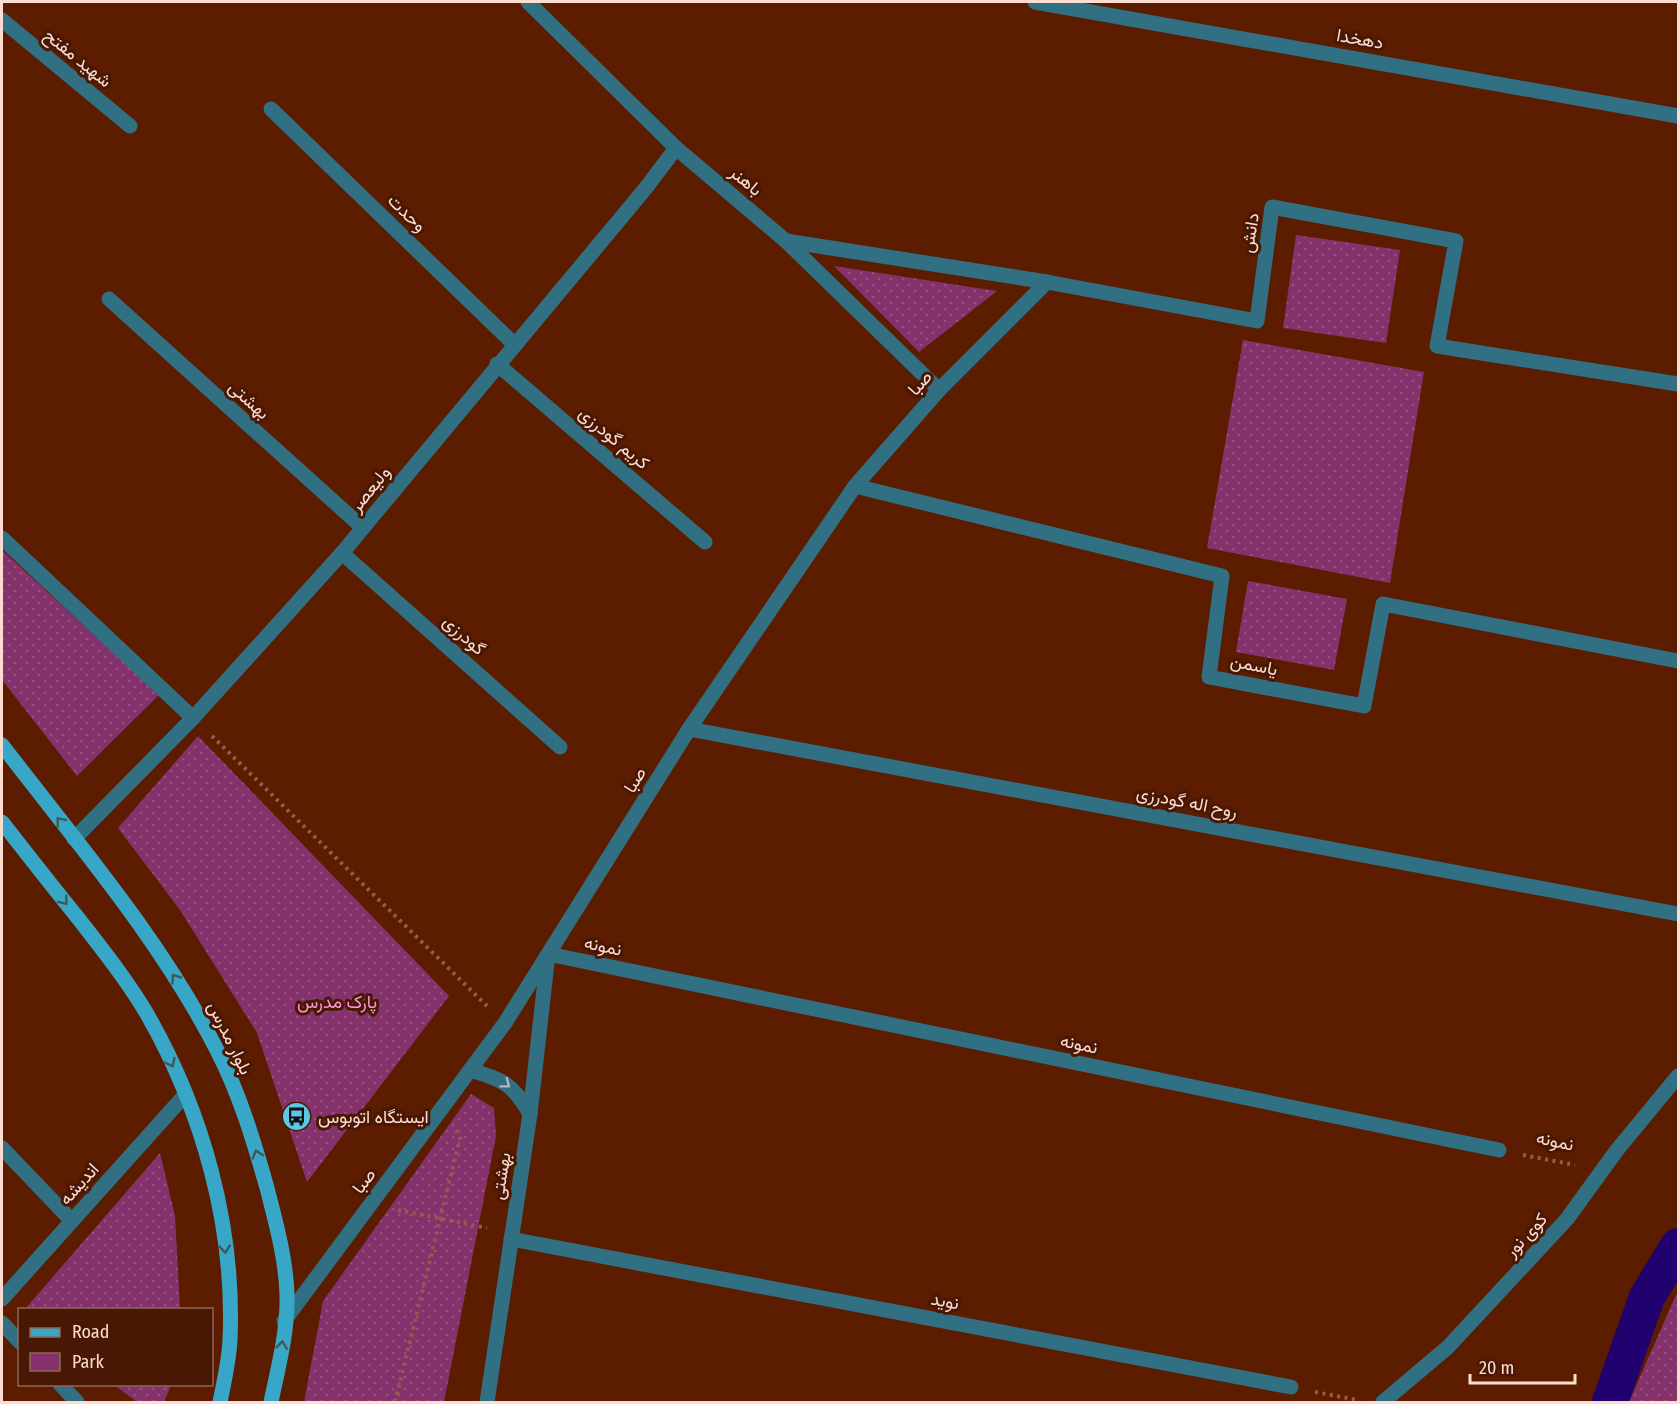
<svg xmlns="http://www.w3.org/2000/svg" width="1680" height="1404" viewBox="0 0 1680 1404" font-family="'Fira Sans Condensed',Vazirmatn,sans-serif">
  <defs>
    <pattern id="green-dots" width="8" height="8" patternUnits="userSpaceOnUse" patternTransform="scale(1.5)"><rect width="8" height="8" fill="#85326c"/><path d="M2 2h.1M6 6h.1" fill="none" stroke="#974f80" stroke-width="1.8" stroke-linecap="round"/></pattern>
  </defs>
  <rect width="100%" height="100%" fill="#5c1c00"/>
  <!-- green -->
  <g fill="url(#green-dots)">
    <path d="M1296 235 1400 250 1386 343 1283 328Z"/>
    <path d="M834 266 997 291 919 352Z"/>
    <path d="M1243 340 1424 372 1390 583 1207 548Z"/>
    <path d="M2 550 159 695 77 776 2 680Z"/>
    <path d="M1248 581 1347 599 1334 670 1236 652Z"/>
    <path d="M198 736 449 996 307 1182 257 1033 180 910 118 828Z"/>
    <path d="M471 1094 494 1108 496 1136 444 1402H304L323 1301Z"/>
    <path d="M160 1153 175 1216 180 1309H25Z"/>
    <path d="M1678 1292V1402H1629L1675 1297Z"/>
    <path d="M114 1385H171L164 1402H137Z"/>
  </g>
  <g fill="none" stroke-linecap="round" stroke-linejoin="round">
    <!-- canal -->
    <path stroke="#21016d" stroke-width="36" d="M1610 1402 1647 1297 1678 1246"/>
    <!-- path -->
    <g stroke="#935e48" stroke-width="4" stroke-dasharray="3 4.5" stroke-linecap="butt">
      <path d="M212 736 487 1006"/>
      <path d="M1523 1155 1575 1165"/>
      <path d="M398 1210 487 1228"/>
      <path d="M1315 1392 1358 1400"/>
      <path d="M395 1402 460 1138 456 1129"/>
    </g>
    <!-- minor -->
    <g stroke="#317083" stroke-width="15">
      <path d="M528 2 676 148 786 241 939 390"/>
      <path d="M1035 2 1678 116"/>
      <path d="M2 20 130 126"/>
      <path d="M271 109 515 345"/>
      <path d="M786 241 1047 282 1257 321 1272 207 1456 241 1437 346 1678 384"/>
      <path d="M109 299 363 528"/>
      <path d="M497 364 705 542"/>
      <path d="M855 486 1222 576 1209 677 1364 706 1383 604 1678 661"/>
      <path d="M2 538 193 718"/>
      <path d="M342 553 560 747"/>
      <path d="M689 729 1678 914"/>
      <path d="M74 839 193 718 342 553 645 189 676 148"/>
      <path d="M470 1070C502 1079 513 1084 530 1114"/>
      <path d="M2 1148 72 1221"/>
      <path d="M511 1239 1291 1387"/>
      <path d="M2 1299 185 1095"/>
      <path d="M284 1321 505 1023 689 729 855 486 939 390 1047 282"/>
      <path d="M2 1323 20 1342"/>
      <path d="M60 1384 77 1402"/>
      <path d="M487 1402 530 1114 548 954 1499 1150"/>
      <path d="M1383 1402 1448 1347 1567 1219 1617 1150 1678 1076"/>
    </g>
    <!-- major -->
    <g stroke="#38a6c6" stroke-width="15">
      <path d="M2 745C78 844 161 940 218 1052 240 1095 254 1142 267 1188 276 1223 286 1259 287 1295 288 1331 278 1368 271 1402"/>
      <path d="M2 822C27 854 52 886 78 918 102 949 127 980 147 1014 203 1112 235 1227 230 1340 229 1361 224 1382 220 1402"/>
    </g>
  </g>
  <!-- one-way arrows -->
  <defs><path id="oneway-chevron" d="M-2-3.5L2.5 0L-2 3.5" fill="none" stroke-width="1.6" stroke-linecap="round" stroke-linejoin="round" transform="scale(1.5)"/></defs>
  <g stroke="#41585b">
    <use href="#oneway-chevron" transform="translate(60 821) rotate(-128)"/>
    <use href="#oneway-chevron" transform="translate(64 901) rotate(52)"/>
    <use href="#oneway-chevron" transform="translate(175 978) rotate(-125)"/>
    <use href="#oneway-chevron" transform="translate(171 1063) rotate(65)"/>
    <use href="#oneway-chevron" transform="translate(257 1154) rotate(-107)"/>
    <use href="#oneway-chevron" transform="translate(225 1249) rotate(84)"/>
    <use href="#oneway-chevron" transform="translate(282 1345) rotate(-83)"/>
  </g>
  <use stroke="#b6b6b6" href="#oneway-chevron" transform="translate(506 1084) rotate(37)"/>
  <!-- icons -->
  <defs>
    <symbol id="bus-disc" viewBox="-11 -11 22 22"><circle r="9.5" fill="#5cc7e8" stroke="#491804"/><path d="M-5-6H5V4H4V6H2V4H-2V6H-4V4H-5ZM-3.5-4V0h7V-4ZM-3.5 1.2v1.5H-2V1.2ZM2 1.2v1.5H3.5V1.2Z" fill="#111"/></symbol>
  </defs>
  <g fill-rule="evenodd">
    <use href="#bus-disc" x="280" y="1100" width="33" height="33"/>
  </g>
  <g text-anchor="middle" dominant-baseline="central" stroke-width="6" stroke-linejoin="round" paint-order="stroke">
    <!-- street labels -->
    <g font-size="18" fill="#fddcd1" stroke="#491804">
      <text transform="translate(1360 39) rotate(10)">دهخدا</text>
      <text transform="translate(78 58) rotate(39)">شهید مفتح</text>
      <text transform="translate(746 181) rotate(40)">باهنر</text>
      <text transform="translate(407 213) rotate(44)">وحدت</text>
      <text transform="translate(1250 233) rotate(-81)">دانش</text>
      <text transform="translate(920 383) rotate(-48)">صبا</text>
      <text transform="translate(249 400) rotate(42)">بهشتی</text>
      <text transform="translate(614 438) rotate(40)">کریم گودرزی</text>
      <text transform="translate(370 489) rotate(-51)">ولیعصر</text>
      <text transform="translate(464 635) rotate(42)">گودرزی</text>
      <text transform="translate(1254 665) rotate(11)">یاسمن</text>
      <text transform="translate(635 780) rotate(-59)">صبا</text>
      <text transform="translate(1187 802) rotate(11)">روح اله گودرزی</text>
      <text transform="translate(603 946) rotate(12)">نمونه</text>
      <text transform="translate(230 1038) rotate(64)">بلوار مدرس</text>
      <text transform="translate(1079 1044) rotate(12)">نمونه</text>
      <text transform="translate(1555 1141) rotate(12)">نمونه</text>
      <text transform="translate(501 1176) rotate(-81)">بهشتی</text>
      <text transform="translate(364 1181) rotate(-53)">صبا</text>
      <text transform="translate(79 1184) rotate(-48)">اندیشه</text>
      <text transform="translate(1526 1235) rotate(-47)">کوی نور</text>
      <text transform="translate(945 1301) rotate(11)">نوید</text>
    </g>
    <!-- park labels -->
    <g font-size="18" fill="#fe95db" stroke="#491804">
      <text x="337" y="1002">پارک مدرس</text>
    </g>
    <!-- poi labels -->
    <g font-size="18" fill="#fddcd1" stroke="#491804" text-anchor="start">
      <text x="318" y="1117">ایستگاه اتوبوس</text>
    </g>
  </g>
  <!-- border -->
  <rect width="1680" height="1404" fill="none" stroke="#fddcd1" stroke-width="6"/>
  <!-- legend -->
  <rect x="18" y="1308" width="195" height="78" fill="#491804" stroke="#916656" stroke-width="1.5"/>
  <rect x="30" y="1328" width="30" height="9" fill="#38a6c6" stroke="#916656" stroke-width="1.5"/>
  <text x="72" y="1338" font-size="18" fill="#fddcd1">Road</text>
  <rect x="30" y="1353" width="30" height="18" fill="#85326c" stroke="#916656" stroke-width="1.5"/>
  <text x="72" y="1368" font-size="18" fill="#fddcd1">Park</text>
  <!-- scale -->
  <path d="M1470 1374v9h105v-9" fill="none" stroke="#fddcd1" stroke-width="3"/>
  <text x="1479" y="1374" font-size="18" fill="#fddcd1" stroke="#491804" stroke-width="4.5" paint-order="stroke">20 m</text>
</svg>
